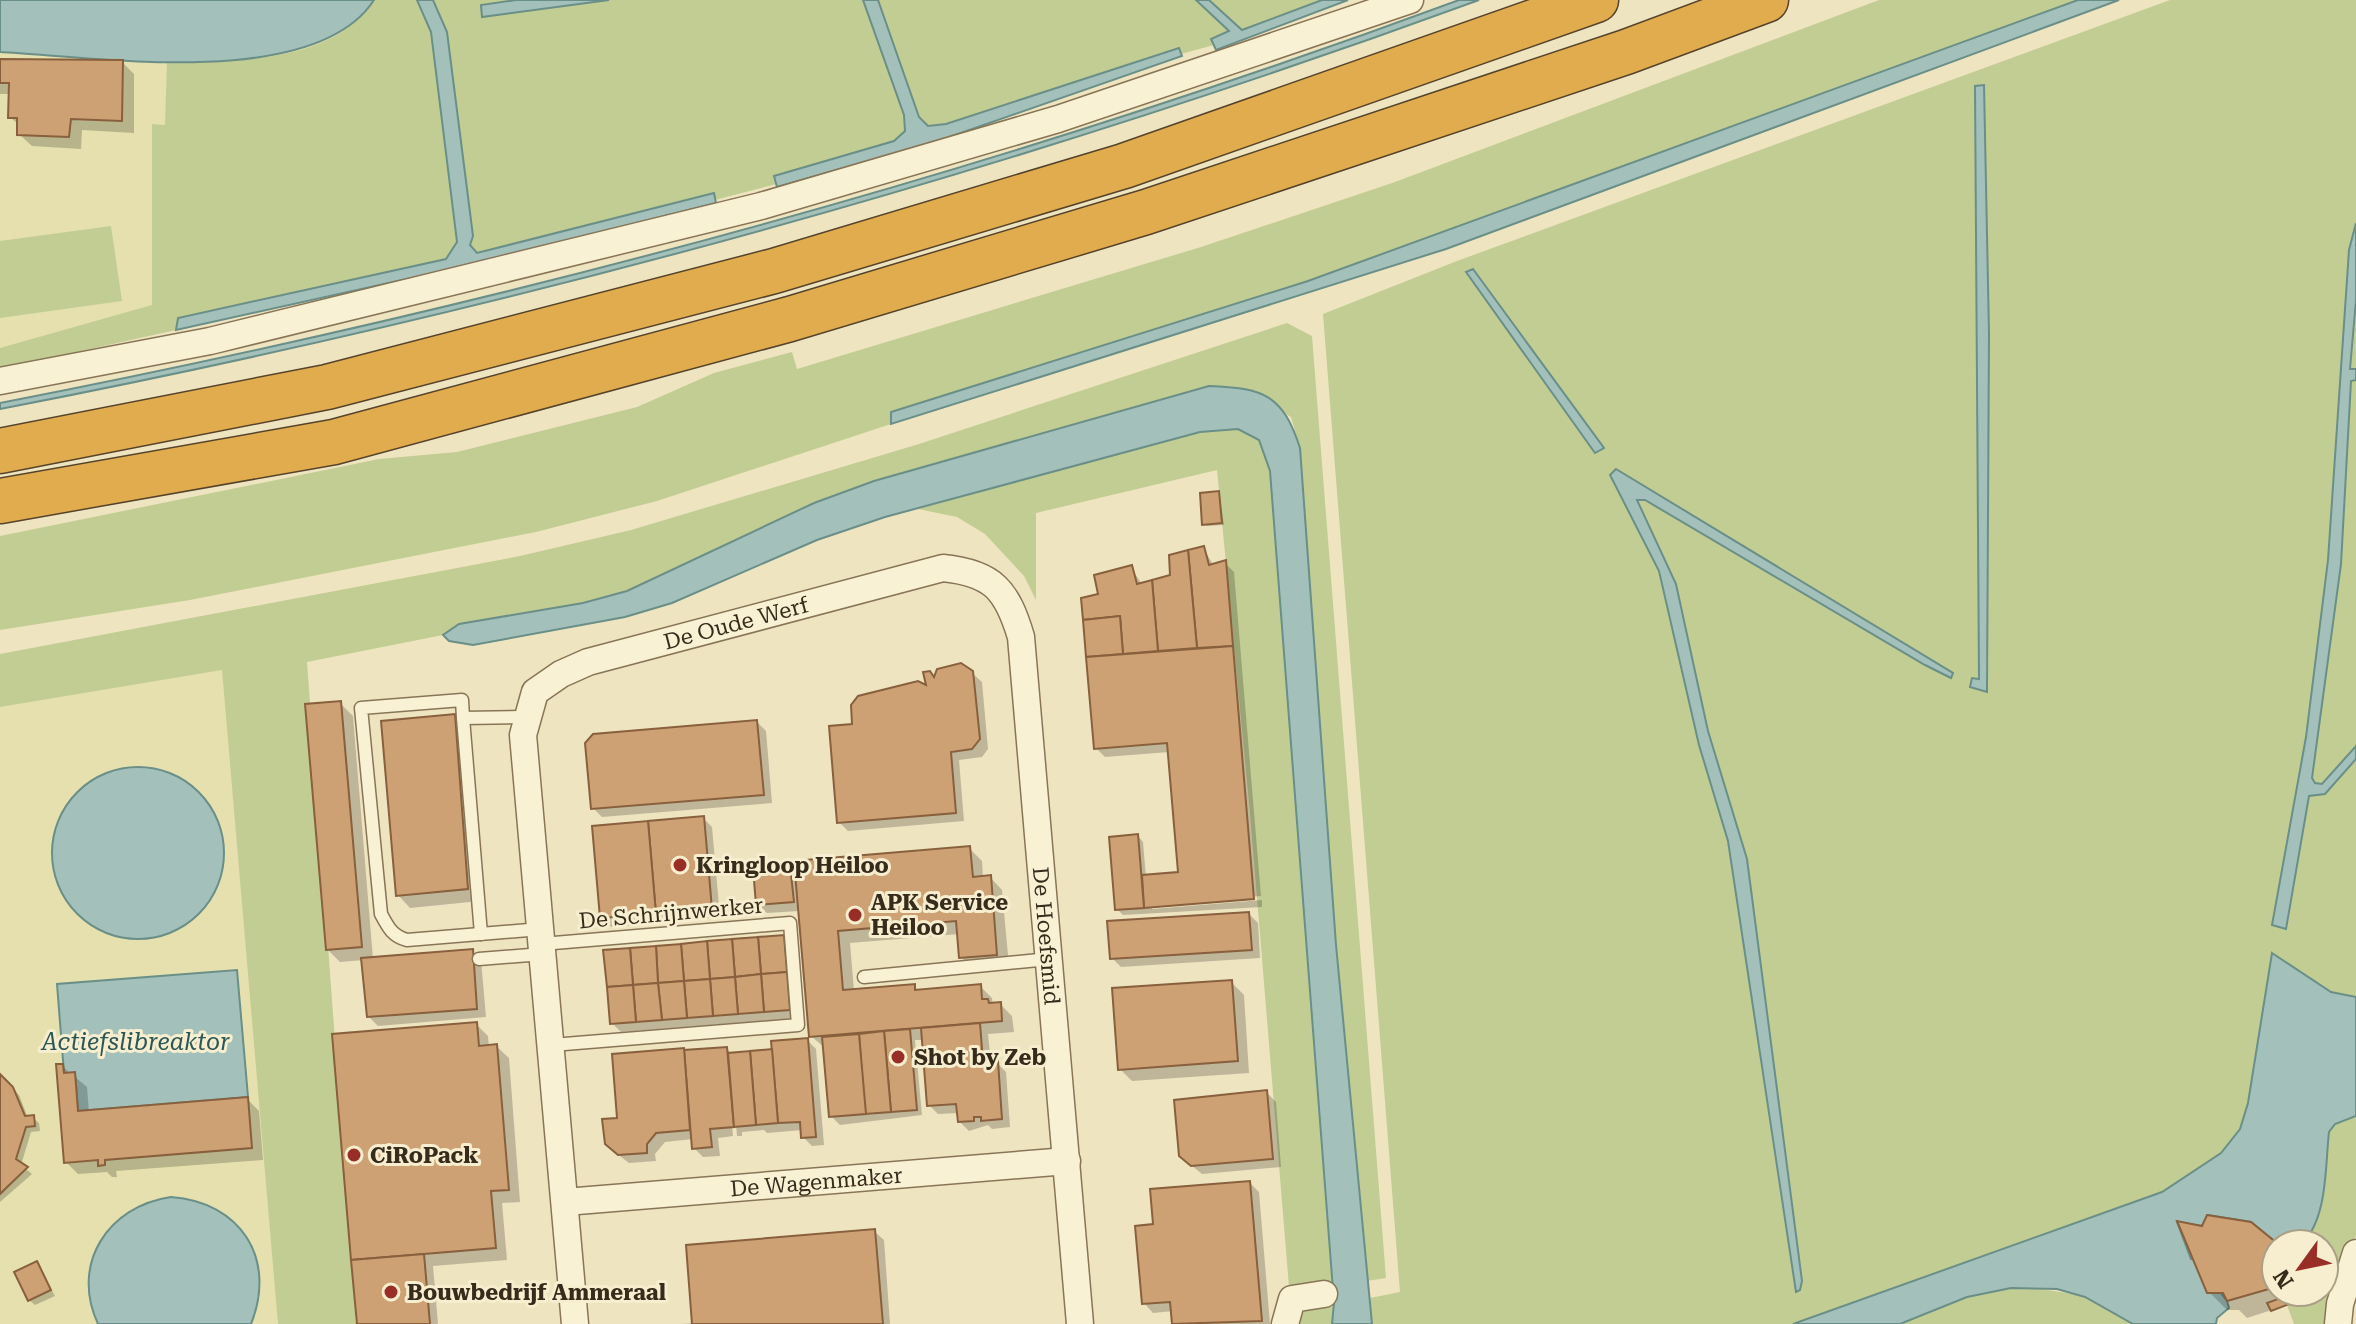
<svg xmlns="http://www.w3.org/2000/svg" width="2356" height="1324" viewBox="0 0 2356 1324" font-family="'Roboto Serif',serif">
  <rect width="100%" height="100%" fill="#efe4c0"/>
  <!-- farmland -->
  <g fill="#e5e0ad">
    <path d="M344 0H427L469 259 0 357V28Z"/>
    <path d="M222 670 279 1324H0V704Z"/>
  </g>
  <!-- green -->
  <g fill="#c2cd93">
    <path d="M374 0H417L431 32 457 242 447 259 178 318 176 330 0 369V348L152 305V124L165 125 167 62C236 60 332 65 374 0Z"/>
    <path d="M433 0H516L481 5 482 17 610 0H863L904 115 905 131 894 141 774 177 776 184 715 200 713 193 477 253 469 245 447 32Z"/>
    <path d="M878 0H1196L1230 32 1212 39 1214 45 1181 54 1179 48 946 124 927 126 919 117Z"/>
    <path d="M1209 0H1322L1242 30Z"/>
    <path d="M1879 0H2078L1308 281 891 412V424L657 501 536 532 190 600 0 630V536L379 459 457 452 637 407 714 373 792 352 797 369 1201 247 1395 182Z"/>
    <path d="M2170 0H2356V997L2331 992 2272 953 2248 1103 2240 1129 2221 1153 2162 1192 1793 1324H1372L1370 1298 1400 1292 1323 314 1457 261Z"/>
    <path d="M111 226 122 301 0 318V241Z"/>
    <path d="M1287 323 1312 336 1386 1278 1367 1281 1336 945 1300 448 1291 417 1239 387 1209 386 874 481 814 503 627 591 583 603 459 624 443 635 307 662 356 1324H278L222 670 0 707V654L520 556 631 530 919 444Z"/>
    <path d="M1238 429 1259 440 1270 471 1332 1284 1289 1287 1250 813 1217 470 1036 513V600L1024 576 985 534 957 517 918 509 1200 432Z"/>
    <path d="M2356 1116V1235L2342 1267 2324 1274V1244H2302L2329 1132 2335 1124Z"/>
    <path d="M2338 1278 2329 1324H2294L2287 1305 2324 1292V1282Z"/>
    <path d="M2011 1288C2056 1289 2097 1294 2133 1324H1900L1967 1297Z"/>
    <path d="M1334 1303 1332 1324H1294L1298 1309Z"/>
  </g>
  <!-- water -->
  <g fill="#a3c1ba" stroke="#6a8f88" stroke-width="2">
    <path d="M0 0H374C315 91 96 57 0 52Z"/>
    <path d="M417 0H433L447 32 473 236 470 245 477 253 714 193 716 203 470 265 176 330 178 318 446 259 457 242 431 32Z"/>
    <path d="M516 0H609L482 17 481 5Z"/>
    <path d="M863 0H878L919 117 928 126 946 124 1179 48 1182 56 929 144 777 187 774 176 894 141 905 131 904 115Z"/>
    <path d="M1196 0H1209L1242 30 1322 0H1348L1216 50 1211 39 1229 31Z"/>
    <path d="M1459 0H1479C998 176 503 312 0 409V403C495 307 986 175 1459 0Z"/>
    <path d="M2078 0H2119L1446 249 891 424V412L1308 281Z"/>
    <path d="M1984 85 1989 334 1987 692 1970 687 1972 678 1979 679 1975 86Z"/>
    <path d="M2356 223V300L2350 369H2356V380L2351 381 2341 564 2312 778 2315 783 2322 784 2356 746V759L2325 794 2309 796 2286 929 2272 925 2306 737 2328 560 2349 250Z"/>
    <path d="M1473 269 1604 448 1595 453 1466 272Z"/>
    <path d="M1209 386C1264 388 1283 395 1300 448L1336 945 1372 1324H1332L1334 1303 1270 471 1259 440 1238 429 1200 432 885 517 817 540 672 603 625 617 473 645 449 641 443 635 459 624 583 603 627 591 814 503 874 481Z"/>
    <path d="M1616 469 1953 673 1951 678 1925 665 1645 500H1637L1676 584 1708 731 1747 859 1802 1281 1800 1290 1796 1292 1728 841 1699 745 1659 571 1610 475Z"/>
    <circle cx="138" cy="853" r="86"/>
    <path d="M2272 953 2331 992 2356 997V1116L2335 1124 2329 1132C2325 1167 2328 1217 2302 1244H2278L2251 1222 2208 1215 2202 1226 2177 1222 2191 1259 2194 1258 2227 1301 2229 1308 2217 1318 2216 1324H2133L2085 1297 2057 1289 2011 1288 1967 1297 1900 1324H1793L2162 1192 2221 1153 2240 1129 2248 1103Z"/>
    <path d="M237 970 248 1097 78 1111 75 1073H64L57 984Z"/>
    <path d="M171 1197C241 1202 277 1259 251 1324H98C70 1264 108 1206 171 1197Z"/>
  </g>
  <!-- shadow -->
  <g fill="#0003">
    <path d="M0 61 122 62 134 74V133L82 130 81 149 32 146 19 134V125L10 117 11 94H0Z"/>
    <path d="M1219 493 1224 525 1207 526 1204 524Z"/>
    <path d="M1203 548 1214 566 1225 563 1234 572 1261 896 1152 905V909L1262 900V907L1123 915 1117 909 1138 836 1143 842 1146 877 1180 873 1169 752 1105 757 1096 748 1083 600 1101 595 1131 568 1142 584 1172 577Z"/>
    <path d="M972 673 982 682 988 749 982 757 959 760 964 821 848 831 839 822 854 726 929 688 934 677Z"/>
    <path d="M340 703 353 716 373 959 472 951 481 960 486 1017 378 1026 369 1017 364 960 340 962 328 950Z"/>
    <path d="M455 717 467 729 480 901 410 908 398 895Z"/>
    <path d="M757 722 766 731 772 803 602 817 593 808Z"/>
    <path d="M703 818 712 827 720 917 611 927 602 918Z"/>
    <path d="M969 848 982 861 983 878 990 877 1002 890 1009 966 973 969 961 957 959 934 850 943 854 991 914 986 919 991 980 986 992 998 993 1005 1000 1004 1012 1016 1014 1032 988 1034 991 1063H997L1006 1072 1010 1127 992 1129 988 1125 969 1131 960 1122 959 1113 938 1114 929 1105 924 1040H915L922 1115 840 1125 831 1116 825 1048 811 1036 800 911 767 913 758 904 790 867 797 874Z"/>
    <path d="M1249 914 1258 923 1260 958 1121 967 1112 958Z"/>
    <path d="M783 937 792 946 798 1018 621 1032 612 1023Z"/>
    <path d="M1231 982 1244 995 1249 1073 1132 1081 1120 1069Z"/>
    <path d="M476 1024 488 1036 489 1047 496 1046 509 1058 520 1202 502 1203 507 1260 433 1266 438 1324H358L334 1036Z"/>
    <path d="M807 1040 816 1049 824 1145 812 1146 803 1137V1130L767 1133 764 1130 742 1132V1136H737L733 1090 729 1091 733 1136 718 1138 720 1156 703 1157 694 1148 693 1139 665 1142 655 1154 656 1161 629 1163 616 1153 619 1120 614 1056 727 1049 733 1055 774 1051Z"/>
    <path d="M62 1066 87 1087 89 1112 247 1099 259 1111 263 1160 116 1171 117 1177H112L107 1172 78 1174 66 1162Z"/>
    <path d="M0 1076 19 1095 28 1118H33L39 1123 40 1131 31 1132 21 1165 32 1174 0 1202Z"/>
    <path d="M1266 1092 1276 1102 1281 1167 1202 1174 1191 1165Z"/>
    <path d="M1250 1183 1259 1192 1270 1324H1174L1173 1311 1153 1313 1144 1303 1155 1226Z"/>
    <path d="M874 1231 884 1240 890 1324H682L694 1323Z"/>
    <path d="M2276 1245V1292H2324V1285L2328 1292 2247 1318 2239 1310H2227L2209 1292Z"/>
    <path d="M37 1264 55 1296 35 1305 29 1300Z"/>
  </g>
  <!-- building -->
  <g fill="#cea174" stroke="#88603d" stroke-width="2">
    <path d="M0 59 123 60 122 121 71 119 69 137 17 135V118H8L9 83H0Z"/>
    <path d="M1219 491 1222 523 1202 525 1200 493Z"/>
    <path d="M1204 546 1209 565 1226 560 1233 646 1197 648 1188 550Z"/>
    <path d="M1188 550 1197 648 1158 651 1152 580 1170 575 1169 555Z"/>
    <path d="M1132 565 1137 584 1152 580 1158 651 1123 654 1120 616 1083 620 1081 598 1098 594 1094 575Z"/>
    <path d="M1120 616 1123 654 1086 657 1083 620Z"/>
    <path d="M1233 646 1254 899 1144 908 1142 875 1178 872 1167 743 1094 749 1086 657Z"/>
    <path d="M961 663 973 671 980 739 972 749 951 752 956 813 837 823 829 726 852 724 851 705 858 696 918 681 926 685 923 672 930 671 934 677 937 669Z"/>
    <path d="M341 701 362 947 326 950 305 704Z"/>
    <path d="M455 714 468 889 396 896 381 721Z"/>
    <path d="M757 720 764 795 591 809 585 743 593 734Z"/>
    <path d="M704 816 712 909 656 914 648 821Z"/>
    <path d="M648 821 656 914 600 918 592 826Z"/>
    <path d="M1138 834 1144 908 1115 910 1109 837Z"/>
    <path d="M970 846 973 877 991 875 997 955 959 958 956 921 838 931 843 990 915 984V990L981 984 982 999H988L989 1003 1001 1002 1002 1021 809 1037 794 861Z"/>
    <path d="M790 865 794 902 756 905 753 868Z"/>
    <path d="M1249 912 1252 950 1110 959 1107 921Z"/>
    <path d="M784 935 787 972 761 974 758 937Z"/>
    <path d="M758 937 761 974 735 977 732 939Z"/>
    <path d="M732 939 735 977 710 979 707 941Z"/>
    <path d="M707 941 710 979 684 981 681 944Z"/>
    <path d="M681 944 684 981 658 983 656 946Z"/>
    <path d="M656 946 658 983 633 985 630 948Z"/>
    <path d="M630 948 633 985 607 987 603 950Z"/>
    <path d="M473 949 477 1009 367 1017 361 958Z"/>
    <path d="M787 972 790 1010 764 1012 761 974Z"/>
    <path d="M761 974 764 1012 738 1014 735 977Z"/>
    <path d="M735 977 738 1014 713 1016 710 979Z"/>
    <path d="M710 979 713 1016 687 1018 684 981Z"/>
    <path d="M1232 980 1238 1061 1118 1070 1112 988Z"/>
    <path d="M684 981 687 1018 662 1020 658 983Z"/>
    <path d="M658 983 662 1020 636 1022 633 985Z"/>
    <path d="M633 985 636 1022 610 1024 607 987Z"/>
    <path d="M477 1022 479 1046 497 1044 509 1190 491 1191 496 1248 351 1260 332 1034Z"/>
    <path d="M980 1023 983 1062 998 1061 1002 1119 981 1121V1117H974V1121L958 1122 956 1104 927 1106 921 1028Z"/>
    <path d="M910 1029 917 1110 891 1112 884 1031Z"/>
    <path d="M884 1031 891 1112 865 1114 859 1034Z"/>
    <path d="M859 1034 866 1114 829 1117 822 1037Z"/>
    <path d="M808 1038 816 1137 801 1138 800 1122 778 1123 771 1041Z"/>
    <path d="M727 1047 734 1127 710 1129 712 1147 692 1149 684 1050Z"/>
    <path d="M684 1048 690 1130 656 1133 647 1144V1153L618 1155 605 1144 602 1119 617 1118 612 1054Z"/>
    <path d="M772 1049 778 1123 756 1125 750 1051Z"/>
    <path d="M750 1051 756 1125 734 1127 728 1053Z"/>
    <path d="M56 1064H63L64 1073 75 1072 78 1111 248 1097 252 1148 105 1160V1165L98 1166V1160L64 1163Z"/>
    <path d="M0 1074 13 1087 25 1116 34 1115 35 1126 26 1127 16 1159 28 1167 0 1194Z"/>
    <path d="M1267 1090 1273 1159 1191 1166 1179 1156 1174 1100Z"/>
    <path d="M1250 1181 1262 1321 1172 1324 1170 1302 1142 1304 1135 1226 1153 1224 1150 1189Z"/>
    <path d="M2207 1215 2251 1222 2278 1244 2276 1287 2227 1301 2223 1293H2207L2177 1221 2202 1226Z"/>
    <path d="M875 1229 883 1324H692L686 1245Z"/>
    <path d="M424 1254 430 1324H357L351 1260Z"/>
    <path d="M37 1261 51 1290 28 1301 14 1272Z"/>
    <path d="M2297 1292H2321L2271 1311 2267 1303Z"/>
  </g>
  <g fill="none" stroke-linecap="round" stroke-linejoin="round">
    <defs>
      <g id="lane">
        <path d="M525 717 463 718 462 700 361 708 381 914C388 927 392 936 407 940L541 929"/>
        <path d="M463 718 481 934"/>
        <path d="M542 944 790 923 798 1025 552 1045"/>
        <path d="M479 959 543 954"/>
        <path d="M864 977 1049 959"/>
      </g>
      <g id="street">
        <path d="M0 381 210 341 761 206 1058 119 1410 0"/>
        <path id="s1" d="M565 1202 1067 1161"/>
        <path id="s2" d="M575 1324 523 735 535 692 561 674 588 662 943 568C993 573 1007 590 1021 637L1080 1324"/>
        <path d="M1285 1324 1292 1299 1324 1294"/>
        <path d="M2338 1324 2340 1304 2356 1253"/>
      </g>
      <g id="highway">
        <path d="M0 451 327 387 774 271 1124 166 1596 0"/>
        <path d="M0 501 334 442 790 319 1146 212 1626 52 1766 0"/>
      </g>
    </defs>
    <!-- lane casing -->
    <use href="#lane" stroke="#887557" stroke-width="15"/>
    <!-- street casing -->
    <use href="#street" stroke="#887557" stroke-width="29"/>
    <!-- highway casing -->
    <use href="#highway" stroke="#55432c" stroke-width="47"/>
    <!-- lane -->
    <use href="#lane" stroke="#f9f1d3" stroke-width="12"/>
    <!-- street -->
    <use href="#street" stroke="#f9f1d3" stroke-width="26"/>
    <!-- highway -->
    <use href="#highway" stroke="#e1ac4d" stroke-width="44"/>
  </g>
  <!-- markers -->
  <g fill="#982e26" stroke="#f6eecf" stroke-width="3">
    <circle cx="680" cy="865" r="8"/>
    <circle cx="855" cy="915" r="8"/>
    <circle cx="898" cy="1057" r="8"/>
    <circle cx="354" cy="1155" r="8"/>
    <circle cx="391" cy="1292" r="8"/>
  </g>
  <g text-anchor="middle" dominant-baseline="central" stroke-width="6" stroke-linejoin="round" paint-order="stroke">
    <!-- street labels -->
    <g font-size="22" fill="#372b1c" stroke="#f6eecf">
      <text stroke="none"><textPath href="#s2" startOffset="850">De Oude Werf</textPath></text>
      <text transform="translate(671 913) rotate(-5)">De Schrijnwerker</text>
      <text stroke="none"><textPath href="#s2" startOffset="1478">De Hoefsmid</textPath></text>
      <text stroke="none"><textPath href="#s1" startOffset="252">De Wagenmaker</textPath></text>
    </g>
    <!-- poi labels -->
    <g font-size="22" font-weight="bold" fill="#372b1c" stroke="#f6eecf" text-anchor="start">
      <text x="696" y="865">Kringloop Heiloo</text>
      <text x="871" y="902">APK Service<tspan x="871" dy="25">Heiloo</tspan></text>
      <text x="914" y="1057">Shot by Zeb</text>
      <text x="370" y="1155">CiRoPack</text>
      <text x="407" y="1292">Bouwbedrijf Ammeraal</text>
    </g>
    <!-- water labels -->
    <g font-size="24" font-style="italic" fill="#2b5757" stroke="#f6eecf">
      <text x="136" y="1042">Actiefslibreaktor</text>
    </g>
  </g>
  <!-- north arrow -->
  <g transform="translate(2300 1268) rotate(237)"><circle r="38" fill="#f6eecf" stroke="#aaa087" stroke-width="2"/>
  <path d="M0-6L14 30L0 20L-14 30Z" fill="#982e26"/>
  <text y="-12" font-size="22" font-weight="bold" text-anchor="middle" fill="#372b1c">N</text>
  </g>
</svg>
